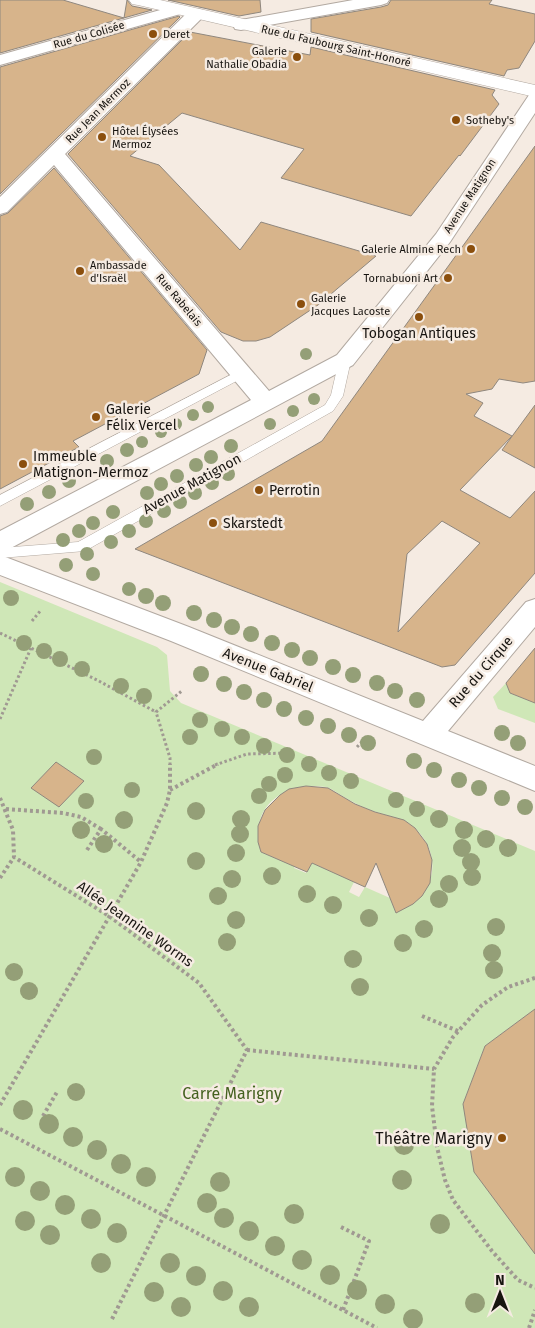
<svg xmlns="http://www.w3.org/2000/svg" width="535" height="1328" viewBox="0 0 535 1328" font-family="'Fira Sans',sans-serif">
  <rect width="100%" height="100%" fill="#f5ebe2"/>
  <!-- green -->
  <g fill="#cfe7b7" fill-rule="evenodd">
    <path d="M0 582 157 647 167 655 170 691 181 703 535 851V1011L531 1012 485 1046 463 1104 535 1239V1328H0ZM306 786C313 786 320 786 326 787 335 790 344 798 353 802 365 809 379 813 393 817 399 819 405 820 410 824 445 851 438 897 396 912L390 898 365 887 359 897 349 892 354 882 312 863 306 873 294 868 299 857 279 860 261 852C250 816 271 791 306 786Z"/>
    <path d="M506 683 510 693 535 703V723L498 709 493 697Z"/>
  </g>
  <!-- building -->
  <g fill="#d7b48b" stroke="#8f877e" fill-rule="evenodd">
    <path d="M0 0H63L124 18 127 0 132 6 152 10 0 53Z"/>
    <path d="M168 0H260L261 12 239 16Z"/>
    <path d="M391 0H492L489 4 535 14V41L519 68 507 70 504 76 311 32V19L381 7 388 5Z"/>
    <path d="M179 16 180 17 0 194V67Z"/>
    <path d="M190 32 310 55 311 47 495 90 492 95 499 104 460 156 459 155 411 216 281 178 304 149 182 113 130 156 159 165 240 250 261 222 376 256 318 305 270 337 256 341H243L221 332 68 154Z"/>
    <path d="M535 146V381L523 383 499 379 492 389 466 394 483 403 474 416 512 436 460 490 510 518 535 491V573L455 665 442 667 135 549 322 441ZM442 521 480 543 398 632 407 554Z"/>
    <path d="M54 168 207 350 199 374 73 441 79 447 0 489V216L8 213Z"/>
    <path d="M535 405V468L502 450Z"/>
    <path d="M535 648V703L510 693 506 683Z"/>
    <path d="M56 762 84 781 59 807 31 788Z"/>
    <path d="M306 786 328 788 355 804 375 812 404 820 415 828 427 844 432 860 430 883 422 896 413 904 396 913 376 863 365 887 312 863 307 872 261 852 258 842V826L265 810 280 795 289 789Z"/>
    <path d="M535 1009V1254L474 1172 463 1104 485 1046Z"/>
  </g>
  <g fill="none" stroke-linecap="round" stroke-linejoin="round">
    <defs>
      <g id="service">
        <path d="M345 356 351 360 343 396 333 411 85 551 0 558V548L78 542 325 405 331 395 339 360Z"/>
        <path d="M242 369 248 373 246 376 0 506V495Z"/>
      </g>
      <g id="minor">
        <path d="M353 0H389L387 3 381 5 241 30 235 29 233 25 235 21 241 20Z"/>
        <path d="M178 5 184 7 186 10 184 13 0 65V55Z"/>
        <path d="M196 9 202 10 204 14 202 18 65 154 269 391 337 355 436 234 529 95 535 94V113L450 242 353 365 9 549 0 551V531L251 400 54 165 7 212 0 214V197L190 10Z"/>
        <path d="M0 555 189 627 423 721 526 602 535 599V627L448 731 535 766V791L171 641 0 575Z"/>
      </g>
      <path id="tertiary" d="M129 0H160L535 85V97L138 5 132 4Z"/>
    </defs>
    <!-- service casing -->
    <use href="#service" stroke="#b2a9a1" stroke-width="1"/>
    <!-- minor casing -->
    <use href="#minor" stroke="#b2a9a1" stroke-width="2"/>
    <!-- tertiary casing -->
    <use href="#tertiary" stroke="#b2a9a1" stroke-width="1"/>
    <!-- path-far1 -->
    <g stroke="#a09992" stroke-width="3" stroke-dasharray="2.5 2.5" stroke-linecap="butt">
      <path d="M32 621 41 610"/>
      <path d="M0 633 97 680 156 712"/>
      <path d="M0 719 31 648"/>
      <path d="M357 747 367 736"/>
      <path d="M170 765V758L156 712 183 690"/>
      <path d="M215 765 247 754 292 753"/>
    </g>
    <!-- path -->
    <g stroke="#a09992" stroke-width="4" stroke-dasharray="3 3" stroke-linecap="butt">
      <path d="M170 790 218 764"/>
      <path d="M0 798 13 830 14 857 109 916 199 983 247 1050 112 1319"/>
      <path d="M6 809 63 813 81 817 101 829"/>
      <path d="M87 850 101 829 141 862"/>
      <path d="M0 878 14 857"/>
      <path d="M535 978 508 987 482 1005 453 1037 434 1069 432 1106 437 1147 445 1180 453 1200 492 1251 518 1280 535 1288"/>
      <path d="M422 1016 458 1031"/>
      <path d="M247 1050 434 1069"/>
      <path d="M0 1105 141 862 167 803 170 790V764"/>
      <path d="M43 1116 57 1092"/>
      <path d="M0 1129 377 1328"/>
      <path d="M341 1227 369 1241 343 1310"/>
      <path d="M529 1328 535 1310"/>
    </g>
    <!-- service -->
    <use href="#service" fill="#fff" fill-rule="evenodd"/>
    <!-- minor -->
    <use href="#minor" fill="#fff" fill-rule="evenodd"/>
    <!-- tertiary -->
    <use href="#tertiary" fill="#fff" fill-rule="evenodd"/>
  </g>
  <!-- trees -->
  <g fill="#949f77">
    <circle cx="306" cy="354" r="6"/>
    <circle cx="314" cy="399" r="6"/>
    <circle cx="208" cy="407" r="6"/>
    <circle cx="293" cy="411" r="6"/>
    <circle cx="193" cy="415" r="6"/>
    <circle cx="176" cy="424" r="6"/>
    <circle cx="270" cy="424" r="6"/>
    <circle cx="161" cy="432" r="6"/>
    <circle cx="142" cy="442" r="6"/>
    <circle cx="231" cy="446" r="7"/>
    <circle cx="127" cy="450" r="7"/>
    <circle cx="211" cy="457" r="7"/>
    <circle cx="107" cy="461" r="7"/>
    <circle cx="196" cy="465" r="7"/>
    <circle cx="228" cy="474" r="7"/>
    <circle cx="177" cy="476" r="7"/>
    <circle cx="69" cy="481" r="7"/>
    <circle cx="212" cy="483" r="7"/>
    <circle cx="161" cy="484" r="7"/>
    <circle cx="49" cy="492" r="7"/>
    <circle cx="147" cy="493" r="7"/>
    <circle cx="195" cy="493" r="7"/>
    <circle cx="180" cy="502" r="7"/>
    <circle cx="27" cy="504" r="7"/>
    <circle cx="164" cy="511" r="7"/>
    <circle cx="113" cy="512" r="7"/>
    <circle cx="146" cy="521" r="7"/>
    <circle cx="93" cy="523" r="7"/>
    <circle cx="79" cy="531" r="7"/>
    <circle cx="129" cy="531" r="7"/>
    <circle cx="63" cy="540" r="7"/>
    <circle cx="111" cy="542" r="7"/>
    <circle cx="87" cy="554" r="7"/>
    <circle cx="66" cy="565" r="7"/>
    <circle cx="93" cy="574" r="7"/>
    <circle cx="129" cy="589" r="7"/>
    <circle cx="146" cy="596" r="8"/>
    <circle cx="11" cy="598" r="8"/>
    <circle cx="163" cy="603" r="8"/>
    <circle cx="194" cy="613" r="8"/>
    <circle cx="214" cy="620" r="8"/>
    <circle cx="232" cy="627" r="8"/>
    <circle cx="251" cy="634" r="8"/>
    <circle cx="24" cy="643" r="8"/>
    <circle cx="272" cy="643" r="8"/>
    <circle cx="292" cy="650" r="8"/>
    <circle cx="44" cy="651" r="8"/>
    <circle cx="310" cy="658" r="8"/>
    <circle cx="60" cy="659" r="8"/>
    <circle cx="333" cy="667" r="8"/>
    <circle cx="82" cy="669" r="8"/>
    <circle cx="201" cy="674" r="8"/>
    <circle cx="353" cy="675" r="8"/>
    <circle cx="377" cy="683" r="8"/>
    <circle cx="224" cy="684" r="8"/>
    <circle cx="121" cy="686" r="8"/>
    <circle cx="395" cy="691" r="8"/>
    <circle cx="244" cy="692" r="8"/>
    <circle cx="144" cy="696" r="8"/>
    <circle cx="264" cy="700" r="8"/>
    <circle cx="417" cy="700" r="8"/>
    <circle cx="284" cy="709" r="8"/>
    <circle cx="306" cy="718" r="8"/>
    <circle cx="200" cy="720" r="8"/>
    <circle cx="328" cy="726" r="8"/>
    <circle cx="222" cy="729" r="8"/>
    <circle cx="502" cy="733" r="8"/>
    <circle cx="349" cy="735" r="8"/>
    <circle cx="190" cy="737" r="8"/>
    <circle cx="242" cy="737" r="8"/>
    <circle cx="368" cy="743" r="8"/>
    <circle cx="518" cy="743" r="8"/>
    <circle cx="264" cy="746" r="8"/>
    <circle cx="287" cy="755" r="8"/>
    <circle cx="94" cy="757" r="8"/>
    <circle cx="414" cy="761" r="8"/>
    <circle cx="309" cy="764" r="8"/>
    <circle cx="434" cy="770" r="8"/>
    <circle cx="329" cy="773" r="8"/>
    <circle cx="285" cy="775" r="8"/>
    <circle cx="459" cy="780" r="8"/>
    <circle cx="351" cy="781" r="8"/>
    <circle cx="269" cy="784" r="8"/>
    <circle cx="479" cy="788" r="8"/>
    <circle cx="132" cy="790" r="8"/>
    <circle cx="259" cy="796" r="8"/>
    <circle cx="502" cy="798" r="8"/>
    <circle cx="396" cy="800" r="8"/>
    <circle cx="86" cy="801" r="8"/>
    <circle cx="525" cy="807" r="8"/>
    <circle cx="417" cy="809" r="8"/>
    <circle cx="196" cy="811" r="9"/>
    <circle cx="241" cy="819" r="9"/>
    <circle cx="439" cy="819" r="9"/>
    <circle cx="124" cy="820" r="9"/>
    <circle cx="81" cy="830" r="9"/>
    <circle cx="464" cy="830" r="9"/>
    <circle cx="240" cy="834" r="9"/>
    <circle cx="486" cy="839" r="9"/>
    <circle cx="104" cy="844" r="9"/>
    <circle cx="462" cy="848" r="9"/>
    <circle cx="508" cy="848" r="9"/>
    <circle cx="236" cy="853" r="9"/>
    <circle cx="196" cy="861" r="9"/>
    <circle cx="471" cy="862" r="9"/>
    <circle cx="272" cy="876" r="9"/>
    <circle cx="472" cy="877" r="9"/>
    <circle cx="232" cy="879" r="9"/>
    <circle cx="449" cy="884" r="9"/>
    <circle cx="307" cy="894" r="9"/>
    <circle cx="218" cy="896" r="9"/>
    <circle cx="439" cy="899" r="9"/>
    <circle cx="333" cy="905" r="9"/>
    <circle cx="369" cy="918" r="9"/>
    <circle cx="236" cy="920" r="9"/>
    <circle cx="496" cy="927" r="9"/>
    <circle cx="424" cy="929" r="9"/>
    <circle cx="227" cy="942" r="9"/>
    <circle cx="403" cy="943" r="9"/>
    <circle cx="492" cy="953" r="9"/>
    <circle cx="353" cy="959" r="9"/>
    <circle cx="494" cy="970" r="9"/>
    <circle cx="14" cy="972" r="9"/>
    <circle cx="360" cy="987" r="9"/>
    <circle cx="29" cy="991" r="9"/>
    <circle cx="76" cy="1092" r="9"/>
    <circle cx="23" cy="1110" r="10"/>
    <circle cx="49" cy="1124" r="10"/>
    <circle cx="73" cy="1137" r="10"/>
    <circle cx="404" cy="1145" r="10"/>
    <circle cx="97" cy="1150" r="10"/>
    <circle cx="121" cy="1164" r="10"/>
    <circle cx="15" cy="1177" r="10"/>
    <circle cx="146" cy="1177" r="10"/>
    <circle cx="402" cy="1180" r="10"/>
    <circle cx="220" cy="1182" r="10"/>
    <circle cx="40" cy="1191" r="10"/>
    <circle cx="207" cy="1203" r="10"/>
    <circle cx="65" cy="1205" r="10"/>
    <circle cx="294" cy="1214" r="10"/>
    <circle cx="224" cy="1218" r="10"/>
    <circle cx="91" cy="1219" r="10"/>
    <circle cx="25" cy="1221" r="10"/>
    <circle cx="440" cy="1224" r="10"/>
    <circle cx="249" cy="1231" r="10"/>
    <circle cx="117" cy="1233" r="10"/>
    <circle cx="50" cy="1235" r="10"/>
    <circle cx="275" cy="1246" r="10"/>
    <circle cx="302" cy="1260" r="10"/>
    <circle cx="101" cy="1263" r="10"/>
    <circle cx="170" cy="1263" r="10"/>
    <circle cx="330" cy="1275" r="10"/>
    <circle cx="196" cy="1276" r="10"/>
    <circle cx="357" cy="1290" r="10"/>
    <circle cx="223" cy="1291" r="10"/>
    <circle cx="154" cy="1292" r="10"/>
    <circle cx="475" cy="1303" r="10"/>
    <circle cx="385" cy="1304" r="10"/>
    <circle cx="181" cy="1307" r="10"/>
    <circle cx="249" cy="1307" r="10"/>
    <circle cx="413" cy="1319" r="10"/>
  </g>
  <!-- markers -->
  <g fill="#8b4f0d" stroke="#f5ebe2" stroke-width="2">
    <circle cx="153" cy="34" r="5"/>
    <circle cx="297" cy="57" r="5"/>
    <circle cx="456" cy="120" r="5"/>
    <circle cx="102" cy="137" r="5"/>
    <circle cx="471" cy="249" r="5"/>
    <circle cx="80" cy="271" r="5"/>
    <circle cx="448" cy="278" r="5"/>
    <circle cx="301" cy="304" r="5"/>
    <circle cx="419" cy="317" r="5"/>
    <circle cx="96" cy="417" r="5"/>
    <circle cx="23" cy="464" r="5"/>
    <circle cx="259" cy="490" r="5"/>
    <circle cx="213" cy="523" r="5"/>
    <circle cx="502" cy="1138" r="5"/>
  </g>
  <g text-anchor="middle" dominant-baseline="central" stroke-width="5" stroke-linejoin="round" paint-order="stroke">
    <!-- far-poi labels -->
    <g font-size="11" fill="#171410" stroke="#f5ebe2" text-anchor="start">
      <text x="163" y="34">Deret</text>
      <text x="287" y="51" text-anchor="end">Galerie<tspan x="287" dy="13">Nathalie Obadia</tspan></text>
      <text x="466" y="120">Sotheby's</text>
      <text x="112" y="131">Hôtel Élysées<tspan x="112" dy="13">Mermoz</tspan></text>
      <text x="461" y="249" text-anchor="end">Galerie Almine Rech</text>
      <text x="90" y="265">Ambassade<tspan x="90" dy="13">d'Israël</tspan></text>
      <text x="438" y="278" text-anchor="end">Tornabuoni Art</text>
      <text x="311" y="298">Galerie<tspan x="311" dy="13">Jacques Lacoste</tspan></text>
    </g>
    <!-- far-street labels -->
    <g font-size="11" fill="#171410" stroke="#f5ebe2">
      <text transform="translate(89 35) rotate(-16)">Rue du Colisée</text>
      <text transform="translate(336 46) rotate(13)">Rue du Faubourg Saint-Honoré</text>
      <text transform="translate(98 111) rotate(-45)">Rue Jean Mermoz</text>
      <text transform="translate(470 196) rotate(-57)">Avenue Matignon</text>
      <text transform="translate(179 300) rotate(50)">Rue Rabelais</text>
    </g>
    <!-- poi labels -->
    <g font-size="14" fill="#171410" stroke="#f5ebe2" text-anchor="start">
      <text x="419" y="333" text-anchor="middle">Tobogan Antiques</text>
      <text x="106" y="409">Galerie<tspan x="106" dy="16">Félix Vercel</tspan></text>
      <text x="33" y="456">Immeuble<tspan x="33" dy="16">Matignon-Mermoz</tspan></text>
      <text x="269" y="490">Perrotin</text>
      <text x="223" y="523">Skarstedt</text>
    </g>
    <!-- street labels -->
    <g font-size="14" fill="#171410" stroke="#f5ebe2">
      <text transform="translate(192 484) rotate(-29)">Avenue Matignon</text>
      <text transform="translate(268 670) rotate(22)">Avenue Gabriel</text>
      <text transform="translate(481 672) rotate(-49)">Rue du Cirque</text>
      <text transform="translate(135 924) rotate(35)">Allée Jeannine Worms</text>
    </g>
    <!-- near-park labels -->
    <g font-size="16" fill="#44611f" stroke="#f5ebe2">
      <text x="232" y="1093">Carré Marigny</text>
    </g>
    <!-- near-poi labels -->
    <g font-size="16" fill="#171410" stroke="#f5ebe2" text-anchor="end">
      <text x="492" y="1138">Théâtre Marigny</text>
    </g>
  </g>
  <!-- north arrow -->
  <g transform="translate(500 1293)" stroke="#f5ebe2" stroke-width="4" paint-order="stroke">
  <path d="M0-4L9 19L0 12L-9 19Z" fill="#171410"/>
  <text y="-8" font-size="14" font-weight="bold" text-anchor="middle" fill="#171410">N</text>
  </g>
</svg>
